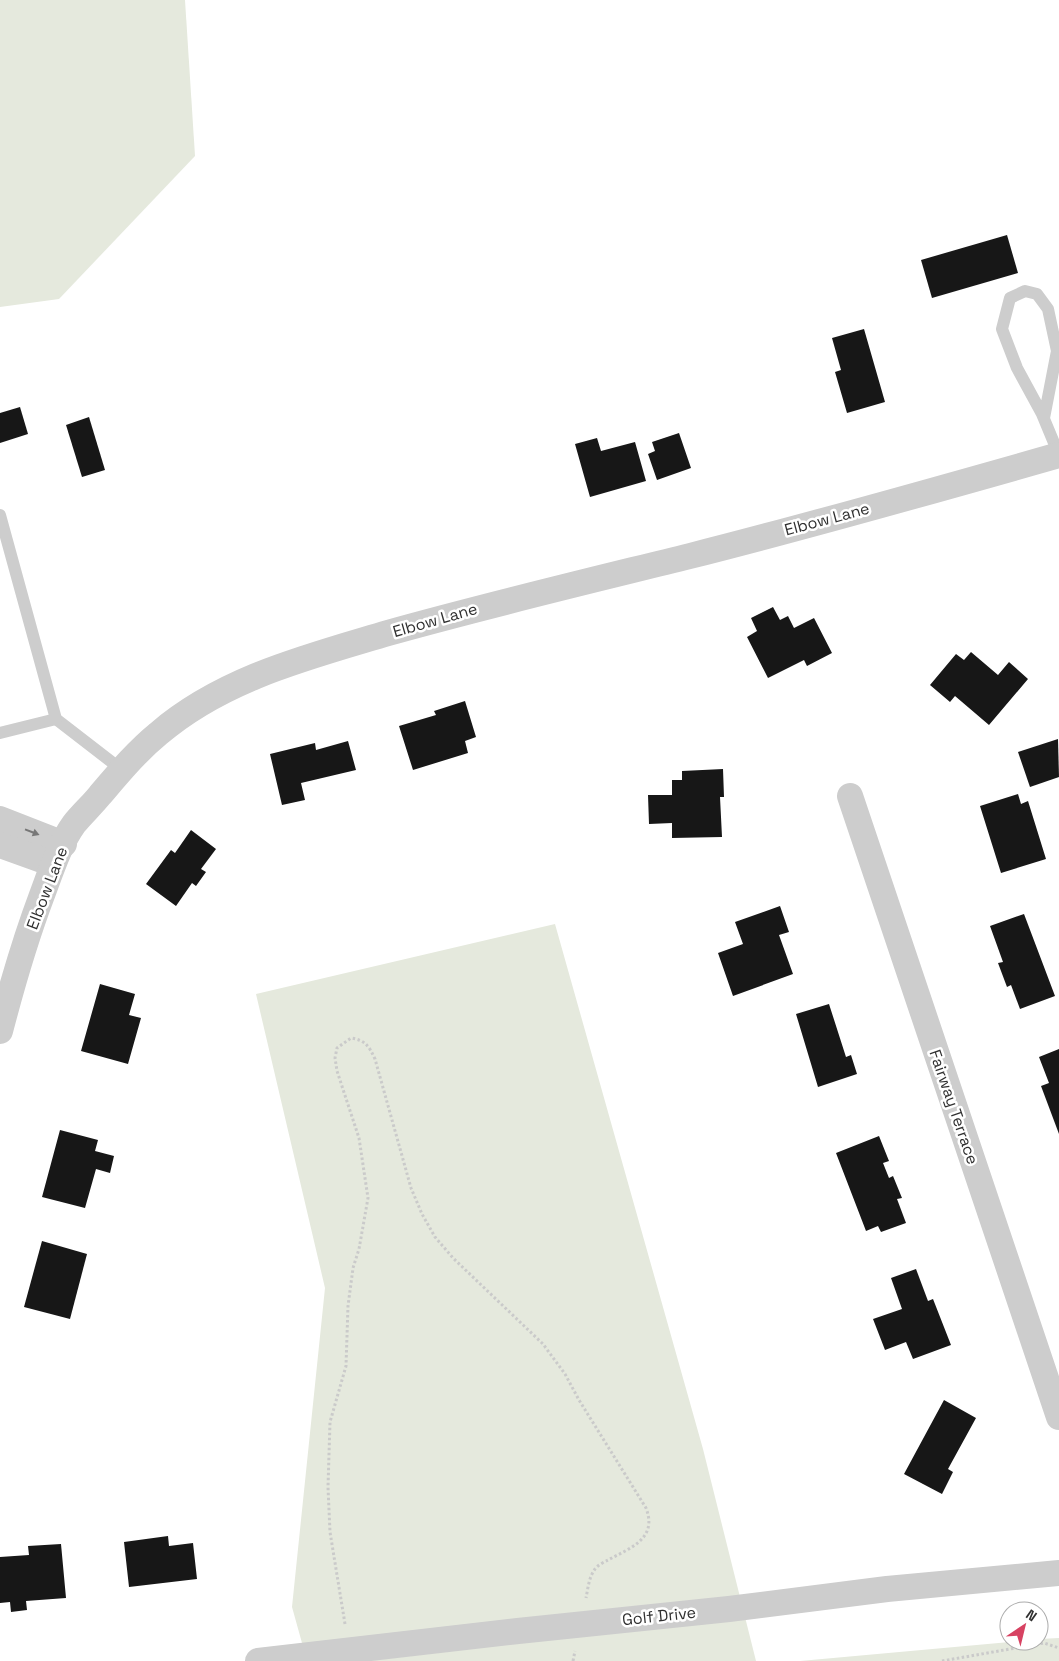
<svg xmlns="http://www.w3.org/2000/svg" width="1059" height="1661" viewBox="0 0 1059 1661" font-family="'Space Grotesk',sans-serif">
  <rect width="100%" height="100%" fill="#fff"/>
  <!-- green -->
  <g fill="#e5e9dd">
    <path d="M0 0H185L195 156 59 299 0 307Z"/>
    <path d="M555 924 703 1449 756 1661H307L292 1607 325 1288 256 994Z"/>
    <path d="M1059 1638V1661H800L1021 1641H1039V1639Z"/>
  </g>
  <!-- building -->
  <g fill="#171717">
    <path d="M1007 235 1018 273 932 298 921 260Z"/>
    <path d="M864 329 885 402 847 413 835 372 841 370 832 338Z"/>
    <path d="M20 407 28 434 0 443V413Z"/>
    <path d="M89 417 105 470 82 477 66 425Z"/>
    <path d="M679 433 691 468 657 480 648 454 655 451 652 442Z"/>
    <path d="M597 438 601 451 635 442 646 481 590 497 575 444Z"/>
    <path d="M773 607 780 620 788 616 794 628 814 618 832 653 807 666 804 660 768 678 747 637 757 631 751 618Z"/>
    <path d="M971 652 998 675 1009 662 1028 679 989 725 955 696 950 702 930 685 956 654 964 660Z"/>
    <path d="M465 701 476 737 465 741 468 753 413 770 399 726 436 715 434 711Z"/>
    <path d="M1058 739 1059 777 1030 787 1018 752Z"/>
    <path d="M348 741 356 770 301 783 305 800 282 805 270 754 315 743 316 750Z"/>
    <path d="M723 769 724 797H720L722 837 672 838V823L649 824 648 795H672V780H682V771Z"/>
    <path d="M1018 794 1021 804 1028 801 1046 859 1001 873 980 806Z"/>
    <path d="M191 830 216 849 201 869 206 872 196 886 192 883 176 906 146 884 171 850 175 853Z"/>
    <path d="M780 906 789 932 779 935 793 974 733 996 718 953 743 944 735 922Z"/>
    <path d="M1024 914 1055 996 1020 1009 1011 985 1007 987 998 963 1003 962 990 926Z"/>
    <path d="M100 984 135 994 129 1015 141 1018 128 1064 81 1051Z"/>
    <path d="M829 1004 846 1057 851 1055 857 1074 818 1087 796 1014Z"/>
    <path d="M1059 1049V1134L1041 1086 1049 1083 1039 1057Z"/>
    <path d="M60 1130 98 1140 95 1151 114 1156 110 1173 96 1169 85 1208 42 1197Z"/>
    <path d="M879 1136 889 1161 883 1163 889 1178 893 1176 902 1198 897 1199 906 1223 881 1232 878 1226 866 1231 836 1153Z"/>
    <path d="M42 1241 87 1254 70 1319 24 1307Z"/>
    <path d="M916 1269 928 1301 933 1299 951 1345 913 1359 906 1342 885 1350 873 1319 902 1309 891 1278Z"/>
    <path d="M944 1400 976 1418 948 1469 953 1472 942 1494 904 1474Z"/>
    <path d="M168 1536 169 1546 193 1543 197 1579 129 1587 124 1542Z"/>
    <path d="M61 1544 66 1598 26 1601 27 1610 11 1612 10 1602 0 1603V1557L29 1555 28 1546Z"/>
  </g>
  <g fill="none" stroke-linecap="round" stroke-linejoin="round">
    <!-- path -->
    <g stroke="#cacaca" stroke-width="3" stroke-dasharray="2.5 2.5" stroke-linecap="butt">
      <path d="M345 1624 330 1532 328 1487 330 1422 346 1366 348 1306 353 1268 359 1249 368 1198 359 1138 337 1071 335 1058 337 1048 351 1038C365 1040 369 1046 375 1059L411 1188 422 1214 435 1237 453 1258 543 1344 565 1374 579 1400 646 1508C658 1539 630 1548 608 1560 604 1562 598 1565 595 1569 589 1577 588 1588 586 1598"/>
      <path d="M573 1661 575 1651"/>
      <path d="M942 1661 1044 1643 1059 1648"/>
    </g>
    <!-- lane -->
    <g stroke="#cdcdcd" stroke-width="12">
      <path d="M1044 418 1057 351 1048 309 1037 294 1025 291 1010 298 1002 329 1017 368 1042 414 1059 455"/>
      <path d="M0 515 56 719 122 770"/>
      <path d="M0 733 56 719"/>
    </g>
    <!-- street -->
    <g stroke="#cdcdcd" stroke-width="26">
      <path d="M850 796 1059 1417"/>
      <path d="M0 819 64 844"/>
      <path d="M0 845 53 864"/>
      <path d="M0 1031C12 985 25 940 42 895 51 871 59 845 74 824 82 814 92 805 100 795 118 774 136 752 158 734 223 678 308 657 388 633 488 605 589 581 690 556 813 525 936 490 1059 455"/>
      <path d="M258 1661 518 1631 729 1609 887 1589 1059 1573"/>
    </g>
  </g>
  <!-- one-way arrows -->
  <defs><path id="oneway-solid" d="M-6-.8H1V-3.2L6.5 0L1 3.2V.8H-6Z" transform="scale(1.25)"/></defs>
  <use fill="#777" href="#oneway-solid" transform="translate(32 832) rotate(21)"/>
  <g text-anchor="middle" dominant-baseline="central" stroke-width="5" stroke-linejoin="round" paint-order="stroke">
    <!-- street labels -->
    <g font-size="16" fill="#303030" stroke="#fff">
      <text transform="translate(827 519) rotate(-15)">Elbow Lane</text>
      <text transform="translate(435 620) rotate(-16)">Elbow Lane</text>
      <text transform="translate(47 888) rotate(-69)">Elbow Lane</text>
      <text transform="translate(954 1107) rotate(71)">Fairway Terrace</text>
      <text transform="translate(659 1616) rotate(-6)">Golf Drive</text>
    </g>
  </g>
  <!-- north arrow -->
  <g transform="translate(1024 1626) rotate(35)"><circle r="24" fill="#ffffff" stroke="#acacac"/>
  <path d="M0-4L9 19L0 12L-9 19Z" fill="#d74262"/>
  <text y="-8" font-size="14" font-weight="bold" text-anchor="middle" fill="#303030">N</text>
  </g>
</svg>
